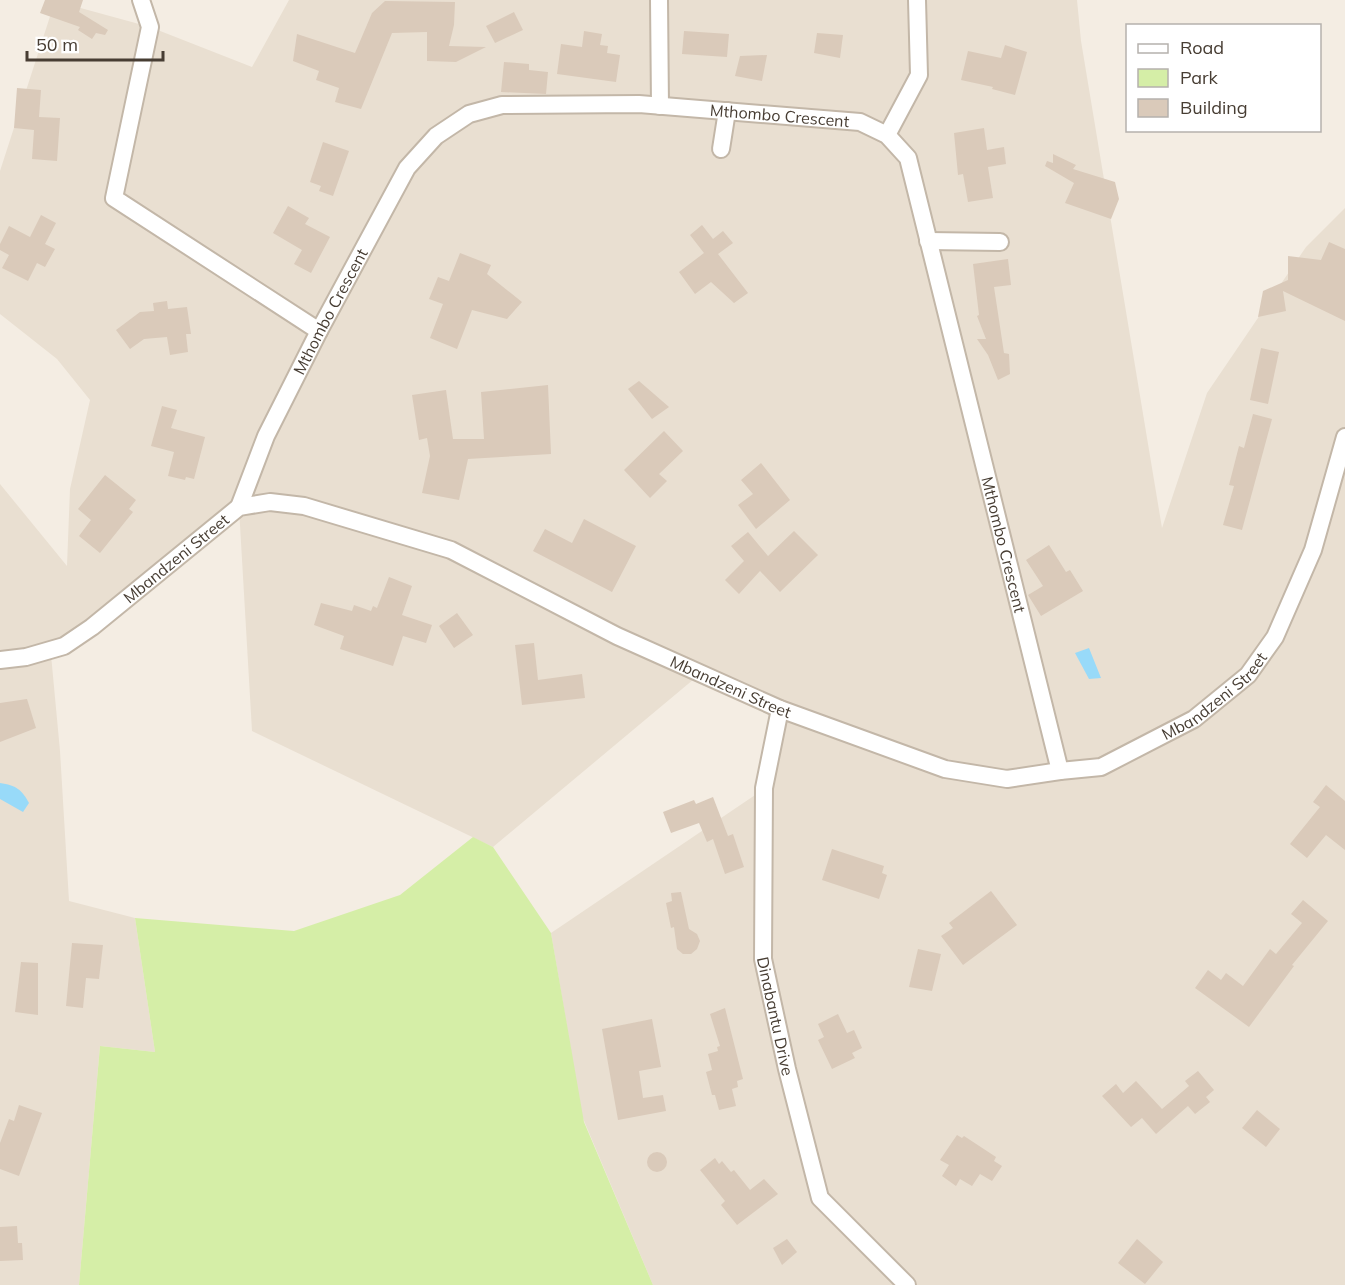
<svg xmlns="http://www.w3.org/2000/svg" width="1345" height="1285" viewBox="0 0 1345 1285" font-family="Mulish,sans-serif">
  <rect width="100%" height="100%" fill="#f4ede3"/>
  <!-- residential -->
  <path fill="#e9dfd1" d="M289 0H1077L1081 41 1162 528 1207 393 1306 247 1345 208V1285H653L582 1116 551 933 764 789 780 709 700 674 493 847 252 731 239 508 63 638 50 644 60 751 69 901 135 918 155 1052 100 1046 79 1285H0V484L67 566 70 489 90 400 57 359 0 314V171L55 1 150 27 252 67Z"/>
  <!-- green -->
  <path fill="#d5eea7" d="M473 837 493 847 551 933 584 1122 653 1285H79L100 1046 155 1052 135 918 294 931 400 895Z"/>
  <!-- water -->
  <g fill="#98daf9">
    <path d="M1089 648 1101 678 1089 679 1075 653Z"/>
    <path d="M0 783C16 785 22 790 29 803L23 812 0 799Z"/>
  </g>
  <!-- building -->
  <g fill="#dacaba">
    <path d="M45 0H83L79 12 108 30 105 35 96 33 92 39 78 30 80 27 40 13Z"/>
    <path d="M385 1 455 2 454 25 449 46 486 47 456 62 427 61V32L392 33 361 109 335 102 339 88 316 80 319 71 293 61 297 34 355 53 372 13Z"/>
    <path d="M514 12 523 30 495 43 486 26Z"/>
    <path d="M584 31 602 34 600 45 608 46 607 53 620 55 616 82 557 74 561 44 582 47Z"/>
    <path d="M684 31 729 34 727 57 682 54Z"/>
    <path d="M817 33 843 35 840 58 814 53Z"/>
    <path d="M1005 45 1027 52 1015 95 992 89 993 87 961 80 968 51 1001 58Z"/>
    <path d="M767 55 762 81 735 76 740 56Z"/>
    <path d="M504 62 529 64V70L548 72 546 94 501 92Z"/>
    <path d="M17 88 41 90 39 117 60 118 57 161 32 159 34 130 14 128Z"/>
    <path d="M984 128 987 150 1004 147 1006 164 988 167 993 198 968 202 963 174 958 175 954 133Z"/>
    <path d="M323 142 349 151 333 196 319 191 321 186 310 182Z"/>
    <path d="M1053 154 1076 165 1073 169 1115 182 1119 199 1111 219 1065 203 1074 183 1045 166 1047 161 1053 163Z"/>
    <path d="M288 206 309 218 305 224 330 237 311 273 294 264 302 250 273 233Z"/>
    <path d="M41 215 56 223 45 244 55 249 45 267 37 263 28 281 2 268 9 255 0 250V244L9 226 30 237Z"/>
    <path d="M702 225 713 239 723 231 733 243 718 254 748 293 734 303 711 282 695 294 679 272 704 253 690 235Z"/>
    <path d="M1329 242 1345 249V321L1283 291 1286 311 1258 317 1263 291 1288 280V256L1321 260Z"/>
    <path d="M460 253 491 265 487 274 522 302 507 319 472 310 457 349 430 338 443 304 429 299 438 277 449 281Z"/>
    <path d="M1008 259 1011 285 994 287 1004 353 1009 354 1010 374 998 380 988 355 977 339H986L977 316 979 315 973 264Z"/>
    <path d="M167 301 168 309 187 307 191 334H186L188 352 170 355 167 337 144 339 130 349 116 330 140 312 154 311 153 303Z"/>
    <path d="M1261 348 1279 352 1268 404 1250 400Z"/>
    <path d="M639 381 669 407 652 419 628 389Z"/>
    <path d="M548 385 551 454 468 459 459 500 422 493 430 456 427 438 419 440 412 395 446 390 453 439H484L481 392Z"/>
    <path d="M162 406 177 410 171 428 205 437 194 479 186 477 185 480 168 476 174 452 151 446Z"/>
    <path d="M1253 414 1272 419 1242 530 1223 525 1234 486 1229 485 1239 446 1244 448Z"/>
    <path d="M664 431 683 451 659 474 667 481 650 498 624 470Z"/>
    <path d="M761 463 790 500 756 529 738 505 753 494 741 480Z"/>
    <path d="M105 475 136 500 129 509 133 512 100 553 79 536 91 520 78 509Z"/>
    <path d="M584 519 636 546 612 592 533 551 545 529 572 543Z"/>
    <path d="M794 531 818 555 780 592 760 571 739 594 725 580 744 561 731 546 748 532 768 556Z"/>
    <path d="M1049 545 1066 572 1070 570 1083 591 1041 616 1028 595 1043 586 1026 560Z"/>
    <path d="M389 577 412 586 402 615 432 625 426 643 403 636 393 666 340 649 344 636 314 625 321 603 352 611 354 605 371 611 373 606 377 608Z"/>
    <path d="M457 613 473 635 454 648 439 626Z"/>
    <path d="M534 643 538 680 582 674 585 698 522 705 515 645Z"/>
    <path d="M27 699 36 728 0 742V703Z"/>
    <path d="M1326 785 1345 801V850L1326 835 1307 858 1290 844 1320 807 1313 802Z"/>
    <path d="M713 797 728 836 733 834 744 867 725 874 713 839 707 842 699 823 671 833 663 812 694 800 696 804Z"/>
    <path d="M832 849 884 866 882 873 887 875 879 899 822 880Z"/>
    <path d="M991 891 1017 925 963 965 941 936 953 928 949 923Z"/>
    <path d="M681 892 689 929 697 934 700 941 697 949 691 954H683L677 949 674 927 671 928 666 903 672 901 671 893Z"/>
    <path d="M1303 900 1328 921 1292 965 1294 966 1249 1027 1195 988 1208 970 1221 980 1226 973 1243 986 1270 949 1276 954 1302 923 1291 914Z"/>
    <path d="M72 943 103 945 99 979 86 978 83 1008 66 1006Z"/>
    <path d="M918 949 941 954 932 991 909 987Z"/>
    <path d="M21 962 38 963V1015L15 1012Z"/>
    <path d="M725 1008 743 1079 737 1081 738 1087 732 1089 736 1106 719 1110 715 1095H712L706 1072 712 1070 708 1054 718 1051 717 1047 720 1046 710 1014Z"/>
    <path d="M838 1014 847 1033 854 1030 862 1048 852 1053 855 1058 832 1069 818 1040 824 1037 818 1024Z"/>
    <path d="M652 1019 661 1067 639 1071 643 1098 663 1095 666 1111 618 1120 602 1029Z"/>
    <path d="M1198 1071 1214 1090 1206 1097 1210 1102 1195 1114 1188 1106 1156 1134 1142 1118 1131 1127 1102 1096 1116 1084 1123 1093 1136 1081 1162 1109 1189 1086 1185 1081Z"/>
    <path d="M19 1105 42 1113 19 1176 0 1169V1143L9 1119 14 1121Z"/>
    <path d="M1257 1110 1280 1129 1266 1147 1242 1128Z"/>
    <path d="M957 1135 962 1138 964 1136 996 1157 994 1161 1002 1166 992 1181 980 1174 972 1186 960 1179 956 1186 942 1176 949 1165 940 1160Z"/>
    <circle cx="657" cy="1162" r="10"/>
    <path d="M715 1158 719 1164 722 1161 731 1172 734 1170 750 1190 764 1179 778 1194 737 1225 721 1205 725 1201 700 1170Z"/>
    <path d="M17 1226 18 1243H22L23 1260 0 1261V1227Z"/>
    <path d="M787 1239 797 1252 782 1265 773 1248Z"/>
    <path d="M1137 1239 1163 1262 1145 1284 1118 1263Z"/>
  </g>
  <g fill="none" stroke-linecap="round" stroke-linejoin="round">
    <defs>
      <g id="minor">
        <path d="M141 0 150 27 114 198 319 331"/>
        <path d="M659 0 660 106"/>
        <path d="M887 135 919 75 917 0"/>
        <path d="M721 149 727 111"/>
        <path d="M928 241 1000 242"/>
        <path id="s1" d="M239 507 266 436 319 331 407 168 436 136 469 114 502 105 639 104 860 122 887 135 908 158 1060 771"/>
        <path id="s2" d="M0 660 26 657 64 646 92 627 239 507 270 502 304 506 451 550 617 636 780 709 945 769 1007 779 1060 771 1101 767 1194 719 1248 675 1275 637 1313 550 1345 437"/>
        <path id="s3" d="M780 709 764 788 763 959 787 1069 820 1198 907 1285"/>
      </g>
    </defs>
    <!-- minor casing -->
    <use href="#minor" stroke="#c3b7a8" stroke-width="20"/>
    <!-- minor -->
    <use href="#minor" stroke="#fff" stroke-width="16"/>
  </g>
  <g text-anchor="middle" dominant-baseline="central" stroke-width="5" stroke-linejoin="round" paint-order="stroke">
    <!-- street labels -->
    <g font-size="16" fill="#473d33" stroke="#fff">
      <text stroke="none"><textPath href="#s1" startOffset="774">Mthombo Crescent</textPath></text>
      <text stroke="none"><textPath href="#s1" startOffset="216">Mthombo Crescent</textPath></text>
      <text stroke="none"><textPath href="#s1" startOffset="1314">Mthombo Crescent</textPath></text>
      <text stroke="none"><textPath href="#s2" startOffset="208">Mbandzeni Street</textPath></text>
      <text stroke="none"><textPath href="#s2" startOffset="820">Mbandzeni Street</textPath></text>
      <text stroke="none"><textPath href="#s2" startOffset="1342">Mbandzeni Street</textPath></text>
      <text stroke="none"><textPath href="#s3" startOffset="310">Dinabantu Drive</textPath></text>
    </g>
  </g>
  <!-- legend -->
  <rect x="1126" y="24" width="195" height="108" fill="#ffffff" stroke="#b5b1ad" stroke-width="1.5"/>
  <rect x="1138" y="44" width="30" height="9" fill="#ffffff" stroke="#b5b1ad" stroke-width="1.5"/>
  <text x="1180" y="54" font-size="18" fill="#473d33">Road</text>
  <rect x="1138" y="69" width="30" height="18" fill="#d5eea7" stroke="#b5b1ad" stroke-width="1.5"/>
  <text x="1180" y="84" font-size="18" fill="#473d33">Park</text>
  <rect x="1138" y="99" width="30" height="18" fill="#dacaba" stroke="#b5b1ad" stroke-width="1.5"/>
  <text x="1180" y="114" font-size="18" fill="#473d33">Building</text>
  <!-- scale -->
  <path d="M27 51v9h136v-9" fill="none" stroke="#473d33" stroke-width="3"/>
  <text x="36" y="51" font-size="18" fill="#473d33" stroke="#ffffff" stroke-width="4.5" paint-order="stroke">50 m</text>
</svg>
